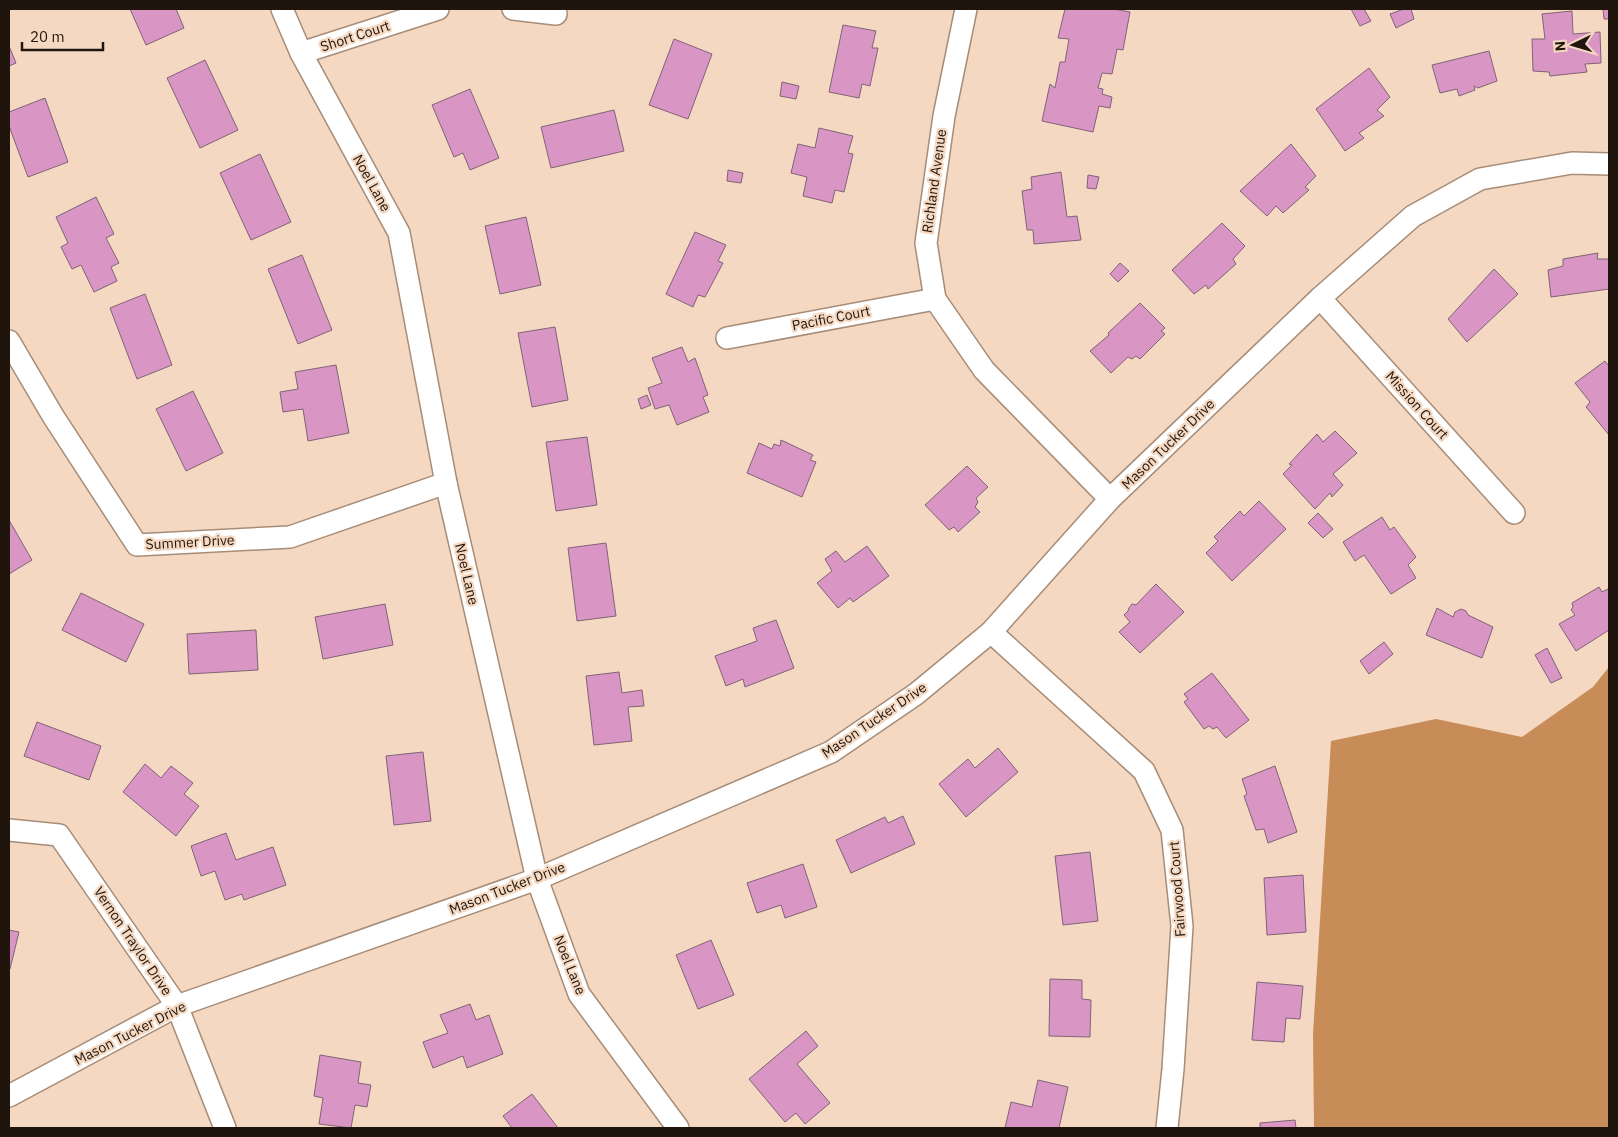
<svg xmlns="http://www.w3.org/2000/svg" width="1618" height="1137" viewBox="0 0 1618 1137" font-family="'IBM Plex Sans',sans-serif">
  <rect width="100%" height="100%" fill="#f5d8c1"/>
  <!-- forest -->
  <path fill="#c88c58" d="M1609 667V1128H1314L1313 1034 1331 741 1436 719 1522 737 1593 687Z"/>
  <!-- building -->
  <g fill="#d996c4" stroke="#7f6376">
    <path d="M130 9H176L184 28 146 45Z"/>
    <path d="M1065 9H1114L1130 12 1123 50 1117 49 1112 74 1102 73 1098 88 1103 89 1102 94 1112 97 1110 108 1099 106 1093 132 1042 121 1050 84 1055 88 1060 62H1065L1069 39 1058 38Z"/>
    <path d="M1351 9H1364L1371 21 1360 26Z"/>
    <path d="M1404 9H1411L1414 19 1396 28 1390 14Z"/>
    <path d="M1603 9H1609V19H1604Z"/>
    <path d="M1572 11 1573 34 1600 32 1601 63 1585 64 1587 72 1550 76 1549 72 1533 71 1532 39H1545L1542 14Z"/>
    <path d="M843 25 876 31 872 48H878L870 86 862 84 859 98 829 92Z"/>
    <path d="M674 39 712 54 688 119 649 105Z"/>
    <path d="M9 46 16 63 9 66Z"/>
    <path d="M1489 51 1497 81 1478 88 1474 86 1475 90 1459 96 1457 89 1440 93 1432 65Z"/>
    <path d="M205 60 238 130 200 148 167 78Z"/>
    <path d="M1369 68 1390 97 1377 110 1384 116 1359 133 1364 138 1345 151 1316 109Z"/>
    <path d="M782 82 799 86 796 99 780 96Z"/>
    <path d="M470 89 499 158 470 170 463 153 454 157 432 105Z"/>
    <path d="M45 98 68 162 28 177 9 126V112Z"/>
    <path d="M614 110 624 151 551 168 541 127Z"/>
    <path d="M819 128 853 136 848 153 853 154 844 192 835 190 832 203 803 196 807 177 791 173 798 144 815 148Z"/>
    <path d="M1291 144 1316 176 1305 187 1309 190 1283 213 1276 206 1267 216 1240 191Z"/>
    <path d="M260 154 291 222 251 240 220 173Z"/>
    <path d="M728 170 743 173 741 183 727 181Z"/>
    <path d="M1061 172 1067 217 1077 216 1081 240 1034 244 1033 230H1027L1022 191 1032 189 1031 177Z"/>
    <path d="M1088 175 1099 177 1096 189 1087 188Z"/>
    <path d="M96 197 114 234 106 238 119 263 111 267 117 281 94 292 81 265 72 269 61 247 68 243 56 217Z"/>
    <path d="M526 217 541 285 500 294 485 226Z"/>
    <path d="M1222 223 1245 246 1233 259 1236 264 1208 289 1206 285 1194 294 1172 270Z"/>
    <path d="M695 232 726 245 718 261 723 263 705 297 698 295 693 307 666 294Z"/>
    <path d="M1598 253 1597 259H1609V289L1551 297 1548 270 1563 266V259Z"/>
    <path d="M302 255 332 330 298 344 268 269Z"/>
    <path d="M1120 263 1129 271 1118 282 1110 274Z"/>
    <path d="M1494 269 1518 294 1467 342 1448 319Z"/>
    <path d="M145 294 172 365 137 379 110 308Z"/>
    <path d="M1140 303 1165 328 1161 331 1165 334 1140 359 1136 356 1132 359 1128 357 1111 373 1090 351 1109 335 1108 333Z"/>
    <path d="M555 327 568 400 532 407 518 333Z"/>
    <path d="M682 347 688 362 695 358 708 395 703 397 709 412 677 425 669 405 655 409 648 388 662 383 652 358Z"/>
    <path d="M1605 361 1609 366V435L1586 407 1590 402 1575 383Z"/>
    <path d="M336 365 349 433 308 441 303 409 283 412 280 392 298 389 295 372Z"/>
    <path d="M193 391 223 453 186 471 156 409Z"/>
    <path d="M647 395 651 405 641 409 638 399Z"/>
    <path d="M1335 431 1357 453 1333 474 1343 485 1332 497 1330 493 1315 509 1283 474 1292 465 1289 464 1317 434 1323 442Z"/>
    <path d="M587 437 597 505 556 511 546 442Z"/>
    <path d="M781 440 813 455 810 460 816 462 802 497 747 473 759 443 772 449 774 444 780 446Z"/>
    <path d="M967 466 988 487 976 498 978 502 975 507 980 512 958 532 954 527 949 530 925 505Z"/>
    <path d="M1259 501 1286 529 1232 581 1206 553 1218 541 1214 537 1240 511 1244 516Z"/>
    <path d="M1318 513 1333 529 1323 538 1308 523Z"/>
    <path d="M1382 517 1390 530 1394 527 1416 557 1408 565 1416 578 1391 594 1364 555 1355 561 1343 542Z"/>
    <path d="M9 520 32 560 9 574Z"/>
    <path d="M606 543 616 616 577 621 568 548Z"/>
    <path d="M867 546 889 576 853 602 850 598 838 608 817 583 832 571 825 559 836 551 845 562Z"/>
    <path d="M1156 584 1184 612 1140 653 1119 632 1130 622 1124 615 1128 611 1129 608 1132 604 1136 605Z"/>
    <path d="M1599 587 1602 592 1608 589 1609 591V630L1576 651 1559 624 1575 615 1571 610 1573 607 1572 603Z"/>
    <path d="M81 593 144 624 126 662 62 630Z"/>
    <path d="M385 604 393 645 323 659 315 617Z"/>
    <path d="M1437 608 1453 617 1455 612 1461 609 1466 611 1468 615 1493 627 1482 658 1426 635Z"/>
    <path d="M776 620 794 668 745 687 743 679 726 686 715 656 757 641 753 628Z"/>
    <path d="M256 630 258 670 189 674 187 634Z"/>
    <path d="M1384 642 1393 654 1369 674 1360 661Z"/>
    <path d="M1547 648 1562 678 1551 683 1535 655Z"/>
    <path d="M619 672 622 693 642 690 644 706 628 707 632 741 594 745 586 676Z"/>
    <path d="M1212 673 1249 720 1226 738 1217 727 1213 729 1209 726 1204 729 1184 702 1188 699 1184 694Z"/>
    <path d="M37 722 101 746 89 780 24 756Z"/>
    <path d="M998 748 1018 772 966 817 939 784 968 759 975 768Z"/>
    <path d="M423 752 431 821 394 825 386 756Z"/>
    <path d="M145 764 161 778 171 766 193 783 184 794 199 806 176 836 123 792Z"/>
    <path d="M1275 766 1297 832 1268 843 1264 829 1256 830 1244 796 1247 794 1242 779Z"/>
    <path d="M903 816 915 844 851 873 836 840 885 817 888 823Z"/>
    <path d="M226 833 236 860 273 847 286 885 244 900 242 894 225 900 215 871 201 876 191 846Z"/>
    <path d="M1090 852 1098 921 1063 925 1055 856Z"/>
    <path d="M803 864 817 907 785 918 781 905 757 913 747 883Z"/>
    <path d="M1303 875 1306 932 1267 935 1264 878Z"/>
    <path d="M9 930 19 932 10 969H9Z"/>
    <path d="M711 940 734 995 698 1009 676 955Z"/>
    <path d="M1050 979 1082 980V999L1091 1000 1090 1037 1049 1036Z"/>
    <path d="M1257 982 1303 986 1300 1019 1286 1018 1284 1042 1252 1040Z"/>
    <path d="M470 1004 476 1020 489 1015 503 1054 467 1068 463 1056 433 1068 423 1042 448 1033 440 1015Z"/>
    <path d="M806 1031 818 1046 797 1064 830 1103 805 1124 796 1113 785 1122 749 1079Z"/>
    <path d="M320 1055 361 1062 358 1083 371 1085 367 1107 355 1105 351 1128 319 1124 323 1098 314 1096Z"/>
    <path d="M1038 1080 1068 1087 1059 1128H1005L1011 1102 1032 1107Z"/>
    <path d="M532 1094 558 1128H512L503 1116Z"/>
    <path d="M1295 1120 1296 1128H1260V1123Z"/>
  </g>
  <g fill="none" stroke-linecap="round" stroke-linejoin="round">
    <defs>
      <g id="street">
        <path d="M282 9 301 53 399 233 446 483 537 879 579 994 678 1128"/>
        <path d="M513 9 556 14"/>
        <path d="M966 9 944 116 926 243 935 299 984 370 1110 499"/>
        <path d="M301 53 438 9"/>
        <path d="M1320 298 1514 513"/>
        <path d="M727 338 935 299"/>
        <path d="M9 341 53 416 137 545 290 537 446 483"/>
        <path d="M991 632 1144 771 1172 830 1182 926 1173 1069 1167 1128"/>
        <path d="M9 830 59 835 177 1006 225 1128"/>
        <path d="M9 1096 177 1006 537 879 831 752 916 694 991 632 1110 499 1320 298 1413 216 1480 179 1572 163 1609 164"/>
      </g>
    </defs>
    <!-- street casing -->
    <use href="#street" stroke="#a78c77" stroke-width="24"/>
    <!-- street -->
    <use href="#street" stroke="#fff" stroke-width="21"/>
  </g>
  <g text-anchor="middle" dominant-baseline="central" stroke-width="4.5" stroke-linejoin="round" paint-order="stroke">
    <!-- street labels -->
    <g font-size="14" fill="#1f150d" stroke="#f5d8c1">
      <text transform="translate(355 36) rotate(-18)">Short Court</text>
      <text transform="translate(934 181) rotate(-82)">Richland Avenue</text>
      <text transform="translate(372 183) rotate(61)">Noel Lane</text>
      <text transform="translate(831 318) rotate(-11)">Pacific Court</text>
      <text transform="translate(1417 405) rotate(48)">Mission Court</text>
      <text transform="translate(1168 444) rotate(-44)">Mason Tucker Drive</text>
      <text transform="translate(190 542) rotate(-3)">Summer Drive</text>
      <text transform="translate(467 574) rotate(77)">Noel Lane</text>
      <text transform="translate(874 720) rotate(-34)">Mason Tucker Drive</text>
      <text transform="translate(507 888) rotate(-21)">Mason Tucker Drive</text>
      <text transform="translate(1177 889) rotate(-94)">Fairwood Court</text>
      <text transform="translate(133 941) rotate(56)">Vernon Traylor Drive</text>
      <text transform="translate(570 965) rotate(68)">Noel Lane</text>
      <text transform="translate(130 1033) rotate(-27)">Mason Tucker Drive</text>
    </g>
  </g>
  <!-- border -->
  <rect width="1618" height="1137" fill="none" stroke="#1f150d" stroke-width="20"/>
  <!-- north arrow -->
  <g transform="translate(1573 45) rotate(265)" stroke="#f5d8c1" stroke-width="4" paint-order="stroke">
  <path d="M0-4L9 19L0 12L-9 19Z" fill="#1f150d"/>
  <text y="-8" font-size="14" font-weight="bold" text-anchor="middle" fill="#1f150d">N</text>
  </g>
  <!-- scale -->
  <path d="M22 42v8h81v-8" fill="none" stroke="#1f150d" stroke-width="2.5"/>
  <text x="30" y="42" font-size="15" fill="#1f150d" stroke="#f5d8c1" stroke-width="4" paint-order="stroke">20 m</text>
</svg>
